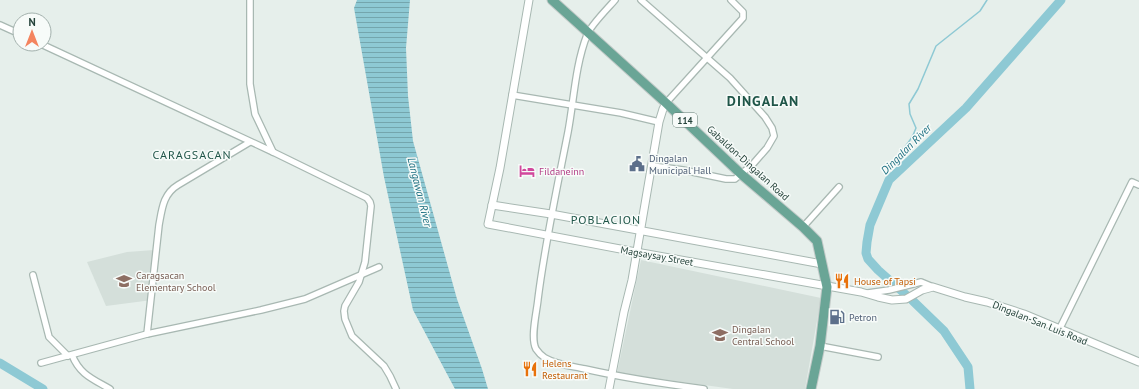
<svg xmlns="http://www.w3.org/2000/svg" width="1139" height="389" viewBox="0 0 1139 389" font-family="'PT Sans',sans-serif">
  <defs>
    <pattern id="water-rules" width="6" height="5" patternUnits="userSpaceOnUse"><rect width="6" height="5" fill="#8ec9d4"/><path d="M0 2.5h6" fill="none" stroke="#74a5ad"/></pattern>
  </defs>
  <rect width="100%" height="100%" fill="#e6efeb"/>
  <!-- built -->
  <g fill="#d4dfda">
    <path d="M154 250 152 300 106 306 87 262 127 252Z"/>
    <path d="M641 260 821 298 805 389H733L617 373Z"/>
  </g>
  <!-- water -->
  <path fill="url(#water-rules)" d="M357 0H410L406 48 408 96 413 141 457 299 482 369 488 389H455L413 310 384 177 354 8Z"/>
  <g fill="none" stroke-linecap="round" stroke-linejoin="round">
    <!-- stream -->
    <g stroke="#8ec9d4" stroke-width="1.5">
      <path d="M899 170 901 151C908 144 913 137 916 128L910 114 909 104 918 89 936 46 980 11 987 0"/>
      <path d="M0 367 4 366"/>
    </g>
    <!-- river -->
    <g stroke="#8ec9d4" stroke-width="9">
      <path d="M0 363 43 389"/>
      <path d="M970 389 968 367 944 331 913 301 878 270 868 259 866 253 867 242 870 225 889 180 966 108 1061 0"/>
    </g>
    <defs>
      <g id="minor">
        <path d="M250 0V84L255 114 273 152 367 198 370 202 371 206 365 262 359 282 345 306 344 311 345 319 352 336 384 366 390 376 396 389"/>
        <path d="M615 0C609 7 590 26 587 35 575 66 574 100 568 132 557 188 545 243 538 299 537 311 530 338 536 349 538 352 542 356 545 358 557 365 572 366 585 369 625 378 665 384 704 389"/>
        <path d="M641 0 730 78 765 117 772 128 774 136 767 148 753 164 735 179H726L683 170 652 166"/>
        <path d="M0 25 20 34"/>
        <path d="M41 44 273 152"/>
        <path d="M512 95 621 113 659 122"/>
        <path d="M666 103 743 18V12L731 0"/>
        <path d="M803 227 839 187"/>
        <path d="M33 275 49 337 68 356"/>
        <path d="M868 293 889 290 921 282 933 287"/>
        <path d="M1059 330 1132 182 1139 185"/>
        <path d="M147 334 159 225C162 209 163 194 178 185L250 142"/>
        <path d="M820 346 878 357"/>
        <path d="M72 355C80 375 93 379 110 389"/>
        <path d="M41 363 147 334 261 310 305 299 379 267"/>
      </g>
      <g id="tertiary">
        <path d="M529 0 500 168 488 224 636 252 861 292 878 297 892 300 906 299 922 290 933 287 965 297 987 302 1024 314 1139 362"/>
        <path d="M492 205 551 214 822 264"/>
        <path d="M609 389 624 312 632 280 659 122 663 109 666 103"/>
      </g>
      <path id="primary" d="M552 0 666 103 741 174 803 227 817 241 827 287 820 346 811 389"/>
    </defs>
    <!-- minor casing -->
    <use href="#minor" stroke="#a8b8b2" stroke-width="8"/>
    <!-- tertiary casing -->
    <use href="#tertiary" stroke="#a8b8b2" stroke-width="9"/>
    <!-- primary casing -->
    <use href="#primary" stroke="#c2cac8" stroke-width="11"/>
    <!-- minor -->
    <use href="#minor" stroke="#fff" stroke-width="5.5"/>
    <!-- tertiary -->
    <use href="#tertiary" stroke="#fff" stroke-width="7"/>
    <!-- primary -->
    <use href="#primary" stroke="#6aa596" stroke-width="9"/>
  </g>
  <!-- icons -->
  <defs>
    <symbol id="civic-bare" viewBox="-9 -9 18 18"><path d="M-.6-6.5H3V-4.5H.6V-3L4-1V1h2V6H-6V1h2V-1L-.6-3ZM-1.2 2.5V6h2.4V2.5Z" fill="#5c6f8a" stroke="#f7fbf9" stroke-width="2.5" paint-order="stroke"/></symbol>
    <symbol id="hotel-bare" viewBox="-9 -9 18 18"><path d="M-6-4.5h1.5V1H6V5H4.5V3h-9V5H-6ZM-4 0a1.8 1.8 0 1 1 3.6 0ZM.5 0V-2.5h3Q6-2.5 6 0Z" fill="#d1479c" stroke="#f7fbf9" stroke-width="2.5" paint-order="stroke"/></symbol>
    <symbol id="school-bare" viewBox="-9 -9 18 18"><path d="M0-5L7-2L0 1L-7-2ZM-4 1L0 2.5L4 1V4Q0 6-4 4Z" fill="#8d6e63" stroke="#f7fbf9" stroke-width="2.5" paint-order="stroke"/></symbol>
    <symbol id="restaurant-bare" viewBox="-9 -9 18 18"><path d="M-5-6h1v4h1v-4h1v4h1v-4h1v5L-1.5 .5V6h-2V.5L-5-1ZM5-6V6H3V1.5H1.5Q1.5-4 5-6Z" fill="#e8710a" stroke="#f7fbf9" stroke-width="2.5" paint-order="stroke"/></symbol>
    <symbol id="fuel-bare" viewBox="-9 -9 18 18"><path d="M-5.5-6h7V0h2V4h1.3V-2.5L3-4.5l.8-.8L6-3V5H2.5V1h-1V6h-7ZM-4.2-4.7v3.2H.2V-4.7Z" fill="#5c6f8a" stroke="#f7fbf9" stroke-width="2.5" paint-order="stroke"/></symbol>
  </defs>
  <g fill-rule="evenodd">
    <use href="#civic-bare" x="626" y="153" width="22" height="22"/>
    <use href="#hotel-bare" x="516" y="160" width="22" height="22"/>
    <use href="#school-bare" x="113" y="270" width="22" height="22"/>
    <use href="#restaurant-bare" x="831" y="270" width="22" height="22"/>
    <use href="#fuel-bare" x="826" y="306" width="22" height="22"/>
    <use href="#school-bare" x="709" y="324" width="22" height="22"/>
    <use href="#restaurant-bare" x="519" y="358" width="22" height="22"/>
  </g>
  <g text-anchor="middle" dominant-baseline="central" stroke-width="3" stroke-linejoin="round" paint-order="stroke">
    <!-- shield labels -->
    <rect fill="#f7fbf9" stroke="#637a73" stroke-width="1" x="673" y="113" width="24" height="14" rx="3"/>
    <g font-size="9" font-weight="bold" fill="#24423a">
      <text x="685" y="120">114</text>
    </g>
    <!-- service labels -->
    <g font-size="10" fill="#4e5e75" stroke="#f7fbf9" text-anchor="start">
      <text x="649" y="158">Dingalan<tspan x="649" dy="12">Municipal Hall</tspan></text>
      <text x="849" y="317">Petron</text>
    </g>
    <!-- street labels -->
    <g font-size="10" fill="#24423a" stroke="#f7fbf9">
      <text transform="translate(748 163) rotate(42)">Gabaldon-Dingalan Road</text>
      <text transform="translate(657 256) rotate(10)">Magsaysay Street</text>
      <text transform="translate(1040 323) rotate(22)">Dingalan-San Luis Road</text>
    </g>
    <!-- hotel labels -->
    <g font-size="10" fill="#b23c85" stroke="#f7fbf9" text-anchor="start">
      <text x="539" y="171">Fildaneinn</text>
    </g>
    <!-- education labels -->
    <g font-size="10" fill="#785e54" stroke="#f7fbf9" text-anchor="start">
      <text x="136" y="275">Caragsacan<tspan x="136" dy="12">Elementary School</tspan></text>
      <text x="732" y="329">Dingalan<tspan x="732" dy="12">Central School</tspan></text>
    </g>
    <!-- food labels -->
    <g font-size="10" fill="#c56008" stroke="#f7fbf9" text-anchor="start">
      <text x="854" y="281">House of Tapsi</text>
      <text x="542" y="363">Helens<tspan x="542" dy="12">Restaurant</tspan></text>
    </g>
    <!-- water labels -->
    <g font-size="11" font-style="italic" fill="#1c6f80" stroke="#f7fbf9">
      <text transform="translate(906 149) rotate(-45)">Dingalan River</text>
      <text transform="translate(420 192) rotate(76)">Langawan River</text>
    </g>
    <!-- quarter labels -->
    <g font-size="12" letter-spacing="1" fill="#1f5548" stroke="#f7fbf9">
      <text x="192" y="154">CARAGSACAN</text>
      <text x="606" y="219">POBLACION</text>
    </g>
    <!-- district labels -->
    <g font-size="14" font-weight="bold" letter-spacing="1" fill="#1f5548" stroke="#f7fbf9">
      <text x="763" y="101">DINGALAN</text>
    </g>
  </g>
  <!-- north arrow -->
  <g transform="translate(32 32)"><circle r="19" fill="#f7fbf9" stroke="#a3b1ad"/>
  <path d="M0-3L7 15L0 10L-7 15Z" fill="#f4845f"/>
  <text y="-6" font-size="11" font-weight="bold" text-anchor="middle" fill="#24423a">N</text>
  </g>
</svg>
